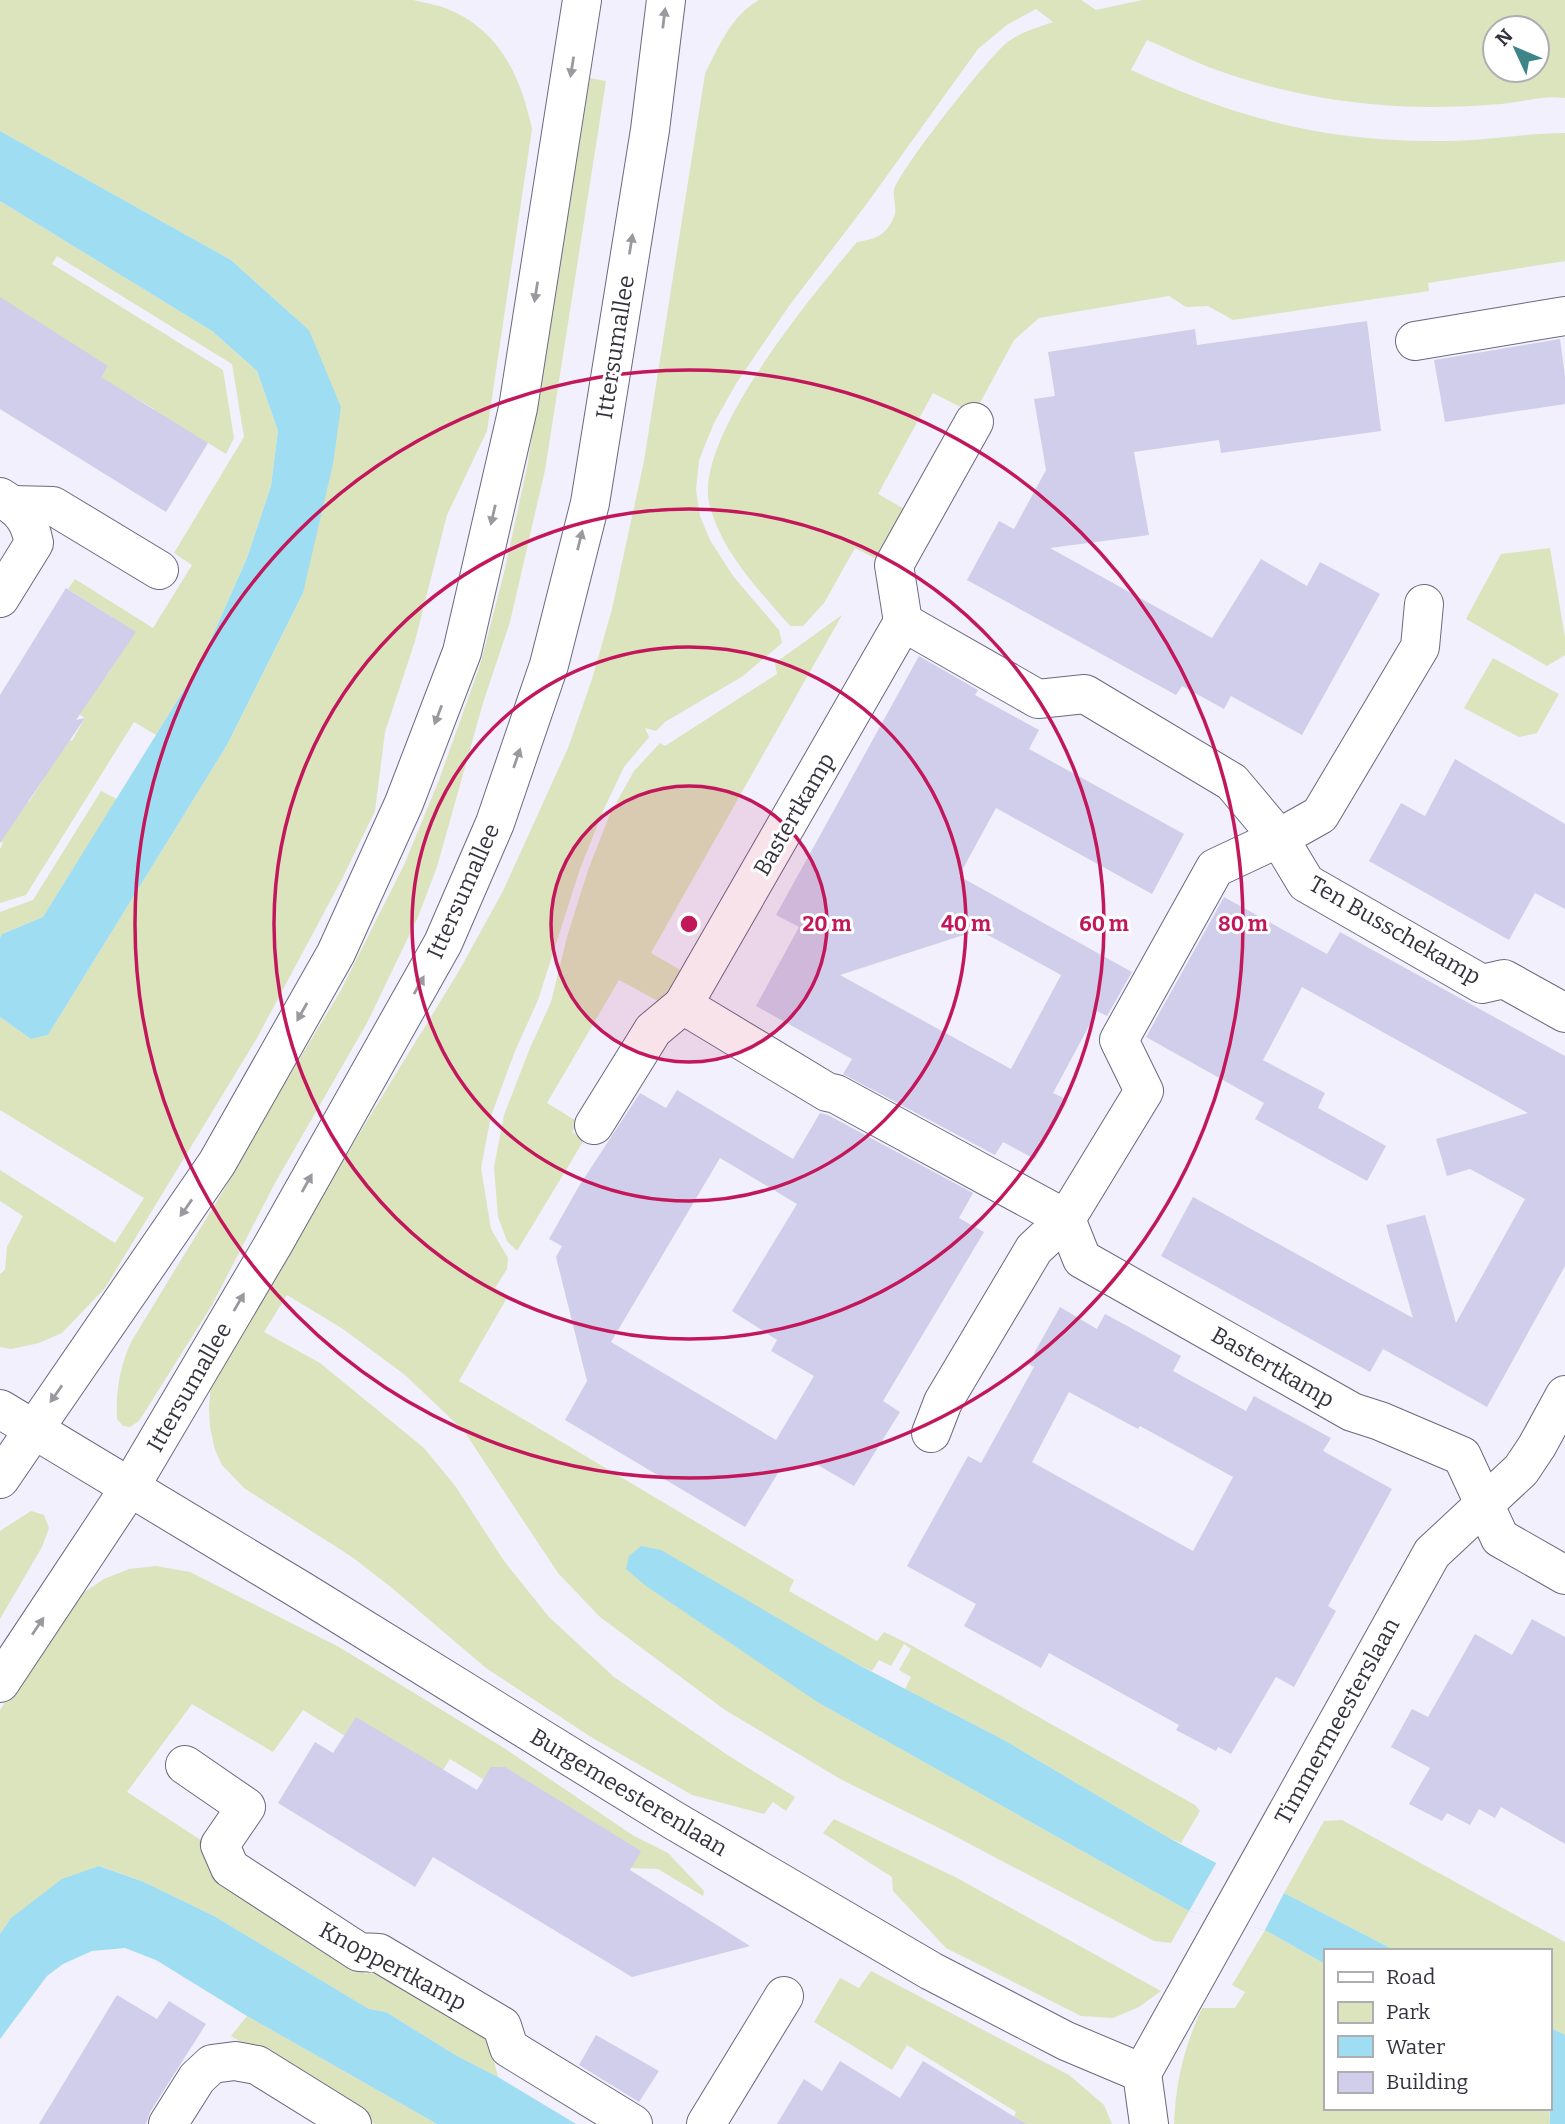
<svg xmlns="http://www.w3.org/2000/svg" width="1565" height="2124" viewBox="0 0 1565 2124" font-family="Bitter,serif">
  <rect width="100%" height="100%" fill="#f1f0fc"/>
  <!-- green -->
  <g fill="#dce4bd" fill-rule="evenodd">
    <path d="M0 0H413C425 3 439 5 450 10 501 32 521 78 532 129L487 431 447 515 415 641 385 732 375 811 343 877 257 1038 105 1288 62 1333 39 1343 11 1349 0 1347V1274L5 1270 7 1247 23 1216 0 1201V1170L115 1243 144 1198 0 1110V1017L31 1039 48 1035 227 745 303 593 309 330 231 260 0 131Z"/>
    <path d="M759 0H1081L1096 10 1142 0H1565V98C1544 95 1523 102 1501 104 1479 106 1455 107 1432 107 1357 107 1281 94 1211 68 1190 60 1169 49 1147 40L1131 70C1239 119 1327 143 1447 141 1487 141 1526 133 1565 133V261L1428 283 1429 291 1233 320 1208 306 1186 307 1169 296 1039 318 1014 340 974 414 933 393 878 494 906 510 880 561 855 548 824 603 803 626H790C759 590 724 555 710 507 690 441 814 293 857 242 869 240 882 238 889 226 901 209 892 204 894 190 897 173 992 52 1009 41 1023 31 1037 28 1053 22L1036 9 1008 24 978 49 868 202 789 306 737 382 714 423 699 460 696 490 700 516 710 540 733 576 779 630 782 643 743 676 665 722 656 731 645 728 649 737 624 767 603 811 580 869 538 1000 515 1051 491 1116 481 1168 491 1229 508 1258 507 1269 495 1288 508 1296 459 1381 794 1580 789 1591 877 1641 884 1632 909 1644 1195 1805 1200 1811 1181 1843 1169 1838 1004 1740 905 1689 911 1677 899 1670 911 1649 904 1644 891 1666 879 1660 872 1671 853 1662 819 1703 1189 1911 1171 1943 1154 1941 947 1832 842 1780 725 1710 600 1617 558 1573 464 1431 405 1375 343 1329 287 1295 264 1332 320 1363 424 1448 456 1487 504 1561 549 1617 614 1677 726 1754 795 1797 786 1811 773 1802 764 1814 692 1795 591 1737 486 1668 392 1588 352 1557 244 1488 222 1465 215 1450 210 1427 209 1408 211 1384 272 1276 459 971 503 891 568 748 592 679 612 609 644 461 705 74C718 47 732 15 759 0ZM1495 28H1537V70H1495Z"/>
    <path d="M590 78 606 81 545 470 510 622 483 703 437 867 418 917 367 1023 275 1183 212 1305 139 1421 130 1427 123 1426 117 1419C116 1391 119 1369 131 1342L228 1183 266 1114 340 992 404 865 439 780 480 665 505 569 527 467Z"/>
    <path d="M0 201 212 331 257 371 278 431 271 486 247 558 200 664 156 735 134 722 26 895 0 903V849L3 843 0 841 8 790 29 802 43 780 47 727 72 741 85 718 62 704 107 675 121 653 114 618 68 589 75 579 153 628 192 565 174 553 244 437 232 364 57 256 52 264 223 370 234 438 226 454 195 435 183 455 142 430 154 409 132 396 119 416 0 324Z"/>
    <path d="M1550 548 1565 638V655L1547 666 1466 619 1501 554Z"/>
    <path d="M842 615 651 953 684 972 665 1005 619 980 547 1103 578 1122 572 1132 584 1140 517 1251 507 1241 498 1217 494 1167 504 1115 530 1048 551 1002 567 937 588 870 610 814 634 771 660 743 665 746 777 674 775 663Z"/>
    <path d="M1493 658 1559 694 1537 733 1519 737 1464 708Z"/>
    <path d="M101 791 117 799 43 917 2 934 0 938V912L33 900Z"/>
    <path d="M31 1511 44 1515 49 1528 42 1547 0 1619V1531Z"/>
    <path d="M156 1566 190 1572 339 1647 504 1748 634 1836 668 1853 704 1891 703 1896 658 1869 630 1868 450 1759 431 1789 303 1710 273 1752 192 1704 127 1792 207 1844 213 1878 366 1974 375 1970 488 2038 498 2077 457 2056 386 2012 369 2009 214 1916 144 1882 100 1866 11 1918 0 1934V1710L60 1618 80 1595 104 1579 129 1569Z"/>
    <path d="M834 1819 957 1878 1161 1991 1139 2007 1113 2018 1081 2016 946 1948 893 1891 892 1877 823 1833Z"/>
    <path d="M1342 1820 1565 1942V2035L1549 2027V1951H1396L1284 1893 1324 1821Z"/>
    <path d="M1265 1930 1325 1964V2108H1549L1550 2124H1174C1176 2080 1184 2048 1202 2008H1235L1245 1992 1232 1985Z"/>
    <path d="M871 1971 1069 2075 1104 2105 1112 2124H1011L1016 2112 907 2045 892 2070 814 2022 840 1978 859 1988Z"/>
    <path d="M247 2016 437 2124H375L231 2036Z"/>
  </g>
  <!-- water -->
  <g fill="#9fddf3">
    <path d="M0 131 231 260 309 330 341 407 333 464 303 593 227 745 48 1035 31 1039 0 1017V938L2 934 43 917 200 664 247 558 271 486 278 431 257 371 212 331 0 201Z"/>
    <path d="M641 1546 661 1550 853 1662 1004 1740 1169 1838 1216 1863 1284 1893 1396 1951H1325V1964L1265 1930 1189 1911 819 1703 646 1586 626 1569 629 1556Z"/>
    <path d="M99 1866 144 1882 214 1916 369 2009 386 2012 457 2056 498 2077 576 2124H437L247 2016 156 1960 125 1948 92 1951 63 1964 47 1976 0 2039V1934L11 1918 62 1879Z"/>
    <path d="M1549 2027 1565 2035V2124H1550Z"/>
  </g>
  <!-- pier -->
  <path fill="#f1f0fc" d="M1218 1860 1284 1893 1265 1930 1189 1911Z"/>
  <!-- building -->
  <g fill="#d1ceeb" fill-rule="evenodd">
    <path d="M0 297 108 366 101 377 208 443 166 512 0 409Z"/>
    <path d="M1367 321 1381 431 1221 453 1219 440 1134 452 1149 535 1050 548 1212 638 1261 559 1307 586 1320 562 1380 594 1302 735 1231 696 1224 709 1182 686 1176 695 967 580 999 521 1014 529 1046 470 1034 399 1055 396 1048 352 1195 329 1197 345Z"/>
    <path d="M1560 339 1565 376V404L1445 422 1434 360Z"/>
    <path d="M66 588 136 632 76 720 85 718 0 843V695Z"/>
    <path d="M919 656 978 690 975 695 1039 730 1029 749 1184 834 1152 894 996 808 959 876 1132 972 1107 1016 1097 1011 1053 1093 1068 1100 1035 1159 1003 1142 995 1155 843 1074 852 1059 756 1006 799 927 776 915ZM979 930 1061 975 1011 1069 840 975Z"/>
    <path d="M1455 759 1565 824V909L1535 893 1509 940 1369 861 1401 803 1425 816Z"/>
    <path d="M1224 897 1327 954 1340 932 1565 1056V1266L1487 1407 1383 1349 1370 1372 1161 1256 1193 1197 1413 1318 1386 1225 1425 1215 1456 1323 1525 1199 1470 1169 1447 1176 1436 1139 1528 1113 1302 987 1263 1060 1325 1093 1318 1108 1386 1146 1367 1181 1255 1119 1264 1103 1146 1037Z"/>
    <path d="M677 1090 793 1159 820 1113 828 1115 973 1193 959 1218 984 1232 883 1401 900 1412 854 1486 816 1464 778 1473 745 1527 565 1420 587 1381 556 1257 562 1246 549 1239 579 1186 640 1093 666 1108ZM720 1158 797 1204 732 1311 777 1340 771 1351 814 1376 776 1440 611 1342Z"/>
    <path d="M1060 1307 1097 1329 1105 1314 1144 1335 1181 1356 1173 1371 1246 1411 1254 1396 1331 1438 1323 1451 1392 1489 1328 1606 1336 1611 1294 1687 1276 1677 1231 1754 1218 1747 1216 1751 1176 1730 1179 1725 1049 1653 1041 1668 964 1626 976 1604 907 1566 968 1456 981 1463 1034 1367 1028 1364ZM1069 1392 1138 1429 1140 1426 1233 1477 1193 1551 1032 1462Z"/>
    <path d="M1532 1619 1565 1637V1844L1501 1807 1495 1818 1479 1809 1470 1825 1447 1813 1442 1821 1409 1804 1430 1768 1391 1747 1412 1709 1428 1717 1475 1634 1512 1655Z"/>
    <path d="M356 1717 477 1790 491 1767H505L641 1851 630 1870 750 1946 632 1977 433 1857 415 1887 278 1803 315 1742 333 1753Z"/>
    <path d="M117 1995 157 2019 169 2001 206 2024 150 2112 146 2124H39Z"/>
    <path d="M596 2035 659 2071 639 2102 579 2065Z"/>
    <path d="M840 2061 900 2098 923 2061 1026 2124H777L804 2079 822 2091Z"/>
  </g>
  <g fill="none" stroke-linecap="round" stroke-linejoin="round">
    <defs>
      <g id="minor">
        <path d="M1415 341 1565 316"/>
        <path d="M0 497C21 510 29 518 34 543L0 598"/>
        <path d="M13 505 53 506 159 570"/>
        <path d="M903 622 683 1005 827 1092 836 1094 1066 1219 1082 1259 1352 1412 1380 1421 1462 1456 1500 1538 1565 1575"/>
        <path d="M903 622 1038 699 1085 694 1232 782 1279 838 1306 883 1482 984 1504 979 1565 1013"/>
        <path d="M903 622 894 565 974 422"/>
        <path d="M594 1125 653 1030 683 1005"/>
        <path d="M0 1409 302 1591 673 1820 931 1971 1066 2041 1142 2073"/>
        <path d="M931 1433 943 1402 1034 1249 1066 1219 1144 1091 1119 1040 1215 868 1279 838 1320 815 1420 647 1424 604"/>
        <path d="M185 1765 246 1807 220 1845 230 1868 359 1952 379 1953 502 2026 509 2048 633 2124"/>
        <path d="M1142 2073 1432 1553 1521 1470 1537 1446 1565 1395"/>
        <path d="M1142 2073 1149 2124"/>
        <path d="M168 2124 197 2078 212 2064 235 2061 257 2065 352 2124"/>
        <path d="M706 2124 784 1996"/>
      </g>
      <g id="tertiary">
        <path d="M0 1479 217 1163 336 953 404 803 462 652 518 408 582 0"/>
        <path d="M0 1683 130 1487 274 1243 443 943 495 823 549 665 590 503 650 130 666 0"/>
      </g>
    </defs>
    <!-- minor casing -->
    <use href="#minor" stroke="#6b6881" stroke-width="40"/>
    <!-- tertiary casing -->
    <use href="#tertiary" stroke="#6b6881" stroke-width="40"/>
    <!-- minor -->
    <use href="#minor" stroke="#fff" stroke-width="38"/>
    <!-- tertiary -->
    <use href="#tertiary" stroke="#fff" stroke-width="38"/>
  </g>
  <!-- one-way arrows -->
  <defs><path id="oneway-solid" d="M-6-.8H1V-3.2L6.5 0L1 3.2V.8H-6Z" transform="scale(1.75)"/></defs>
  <g fill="#9a999f">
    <use href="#oneway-solid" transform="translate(664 18) rotate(-83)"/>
    <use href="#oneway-solid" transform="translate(572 67) rotate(99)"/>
    <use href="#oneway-solid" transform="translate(631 244) rotate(-81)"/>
    <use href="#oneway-solid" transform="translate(536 292) rotate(99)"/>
    <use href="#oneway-solid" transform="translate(493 515) rotate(103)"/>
    <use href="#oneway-solid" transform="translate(580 540) rotate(-76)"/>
    <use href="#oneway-solid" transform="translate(438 715) rotate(111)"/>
    <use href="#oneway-solid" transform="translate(517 758) rotate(-71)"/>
    <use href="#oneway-solid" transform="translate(419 985) rotate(-61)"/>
    <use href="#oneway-solid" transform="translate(302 1012) rotate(119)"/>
    <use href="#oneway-solid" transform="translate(307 1183) rotate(-61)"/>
    <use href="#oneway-solid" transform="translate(186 1208) rotate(125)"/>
    <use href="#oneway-solid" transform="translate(239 1302) rotate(-60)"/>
    <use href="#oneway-solid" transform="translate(56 1394) rotate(125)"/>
    <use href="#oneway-solid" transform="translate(38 1626) rotate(-56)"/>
  </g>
  <!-- distance rings -->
  <circle cx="689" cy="924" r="138" fill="#c2185b" fill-opacity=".12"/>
  <g fill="none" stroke="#c2185b" stroke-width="3.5">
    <circle cx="689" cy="924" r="138"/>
    <circle cx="689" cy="924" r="277"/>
    <circle cx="689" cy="924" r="415"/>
    <circle cx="689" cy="924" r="554"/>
  </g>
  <g text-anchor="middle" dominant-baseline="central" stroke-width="6" stroke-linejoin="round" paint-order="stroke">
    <!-- street labels -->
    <g font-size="23" fill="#35333f" stroke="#fff">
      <text transform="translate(615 347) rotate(-81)">Ittersumallee</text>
      <text transform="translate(794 814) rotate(-60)">Bastertkamp</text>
      <text transform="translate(463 891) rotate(-66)">Ittersumallee</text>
      <text transform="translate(1395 930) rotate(30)">Ten Busschekamp</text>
      <text transform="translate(1273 1367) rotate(30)">Bastertkamp</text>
      <text transform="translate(189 1387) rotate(-60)">Ittersumallee</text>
      <text transform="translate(1337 1721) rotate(-61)">Timmermeesterslaan</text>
      <text transform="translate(629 1792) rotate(31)">Burgemeesterenlaan</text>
      <text transform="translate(393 1966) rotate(28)">Knoppertkamp</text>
    </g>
  </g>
  <circle cx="689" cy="924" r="10" fill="#c2185b" stroke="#fff" stroke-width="3.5"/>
  <g font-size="21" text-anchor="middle" font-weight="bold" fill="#c2185b" stroke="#fff" stroke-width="6" stroke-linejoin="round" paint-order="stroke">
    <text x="827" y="931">20 m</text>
    <text x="966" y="931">40 m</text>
    <text x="1104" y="931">60 m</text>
    <text x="1243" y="931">80 m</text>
  </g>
  <!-- legend -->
  <rect x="1324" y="1949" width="228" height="161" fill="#ffffff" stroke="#aeadb2" stroke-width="2"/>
  <rect x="1338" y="1972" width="35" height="10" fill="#ffffff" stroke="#aeadb2" stroke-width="2"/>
  <text x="1386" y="1984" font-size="21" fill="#35333f">Road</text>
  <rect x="1338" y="2002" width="35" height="21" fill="#dce4bd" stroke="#aeadb2" stroke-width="2"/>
  <text x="1386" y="2019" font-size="21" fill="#35333f">Park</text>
  <rect x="1338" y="2036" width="35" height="21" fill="#9fddf3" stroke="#aeadb2" stroke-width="2"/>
  <text x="1386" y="2054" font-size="21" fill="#35333f">Water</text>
  <rect x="1338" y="2072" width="35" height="21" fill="#d1ceeb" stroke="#aeadb2" stroke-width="2"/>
  <text x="1386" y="2089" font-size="21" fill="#35333f">Building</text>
  <!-- north arrow -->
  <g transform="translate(1516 49) rotate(314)"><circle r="33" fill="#ffffff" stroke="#aeadb2" stroke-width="2"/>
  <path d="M0-5L12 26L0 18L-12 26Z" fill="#3d8587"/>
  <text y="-10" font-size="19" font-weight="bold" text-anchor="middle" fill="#35333f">N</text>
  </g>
</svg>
